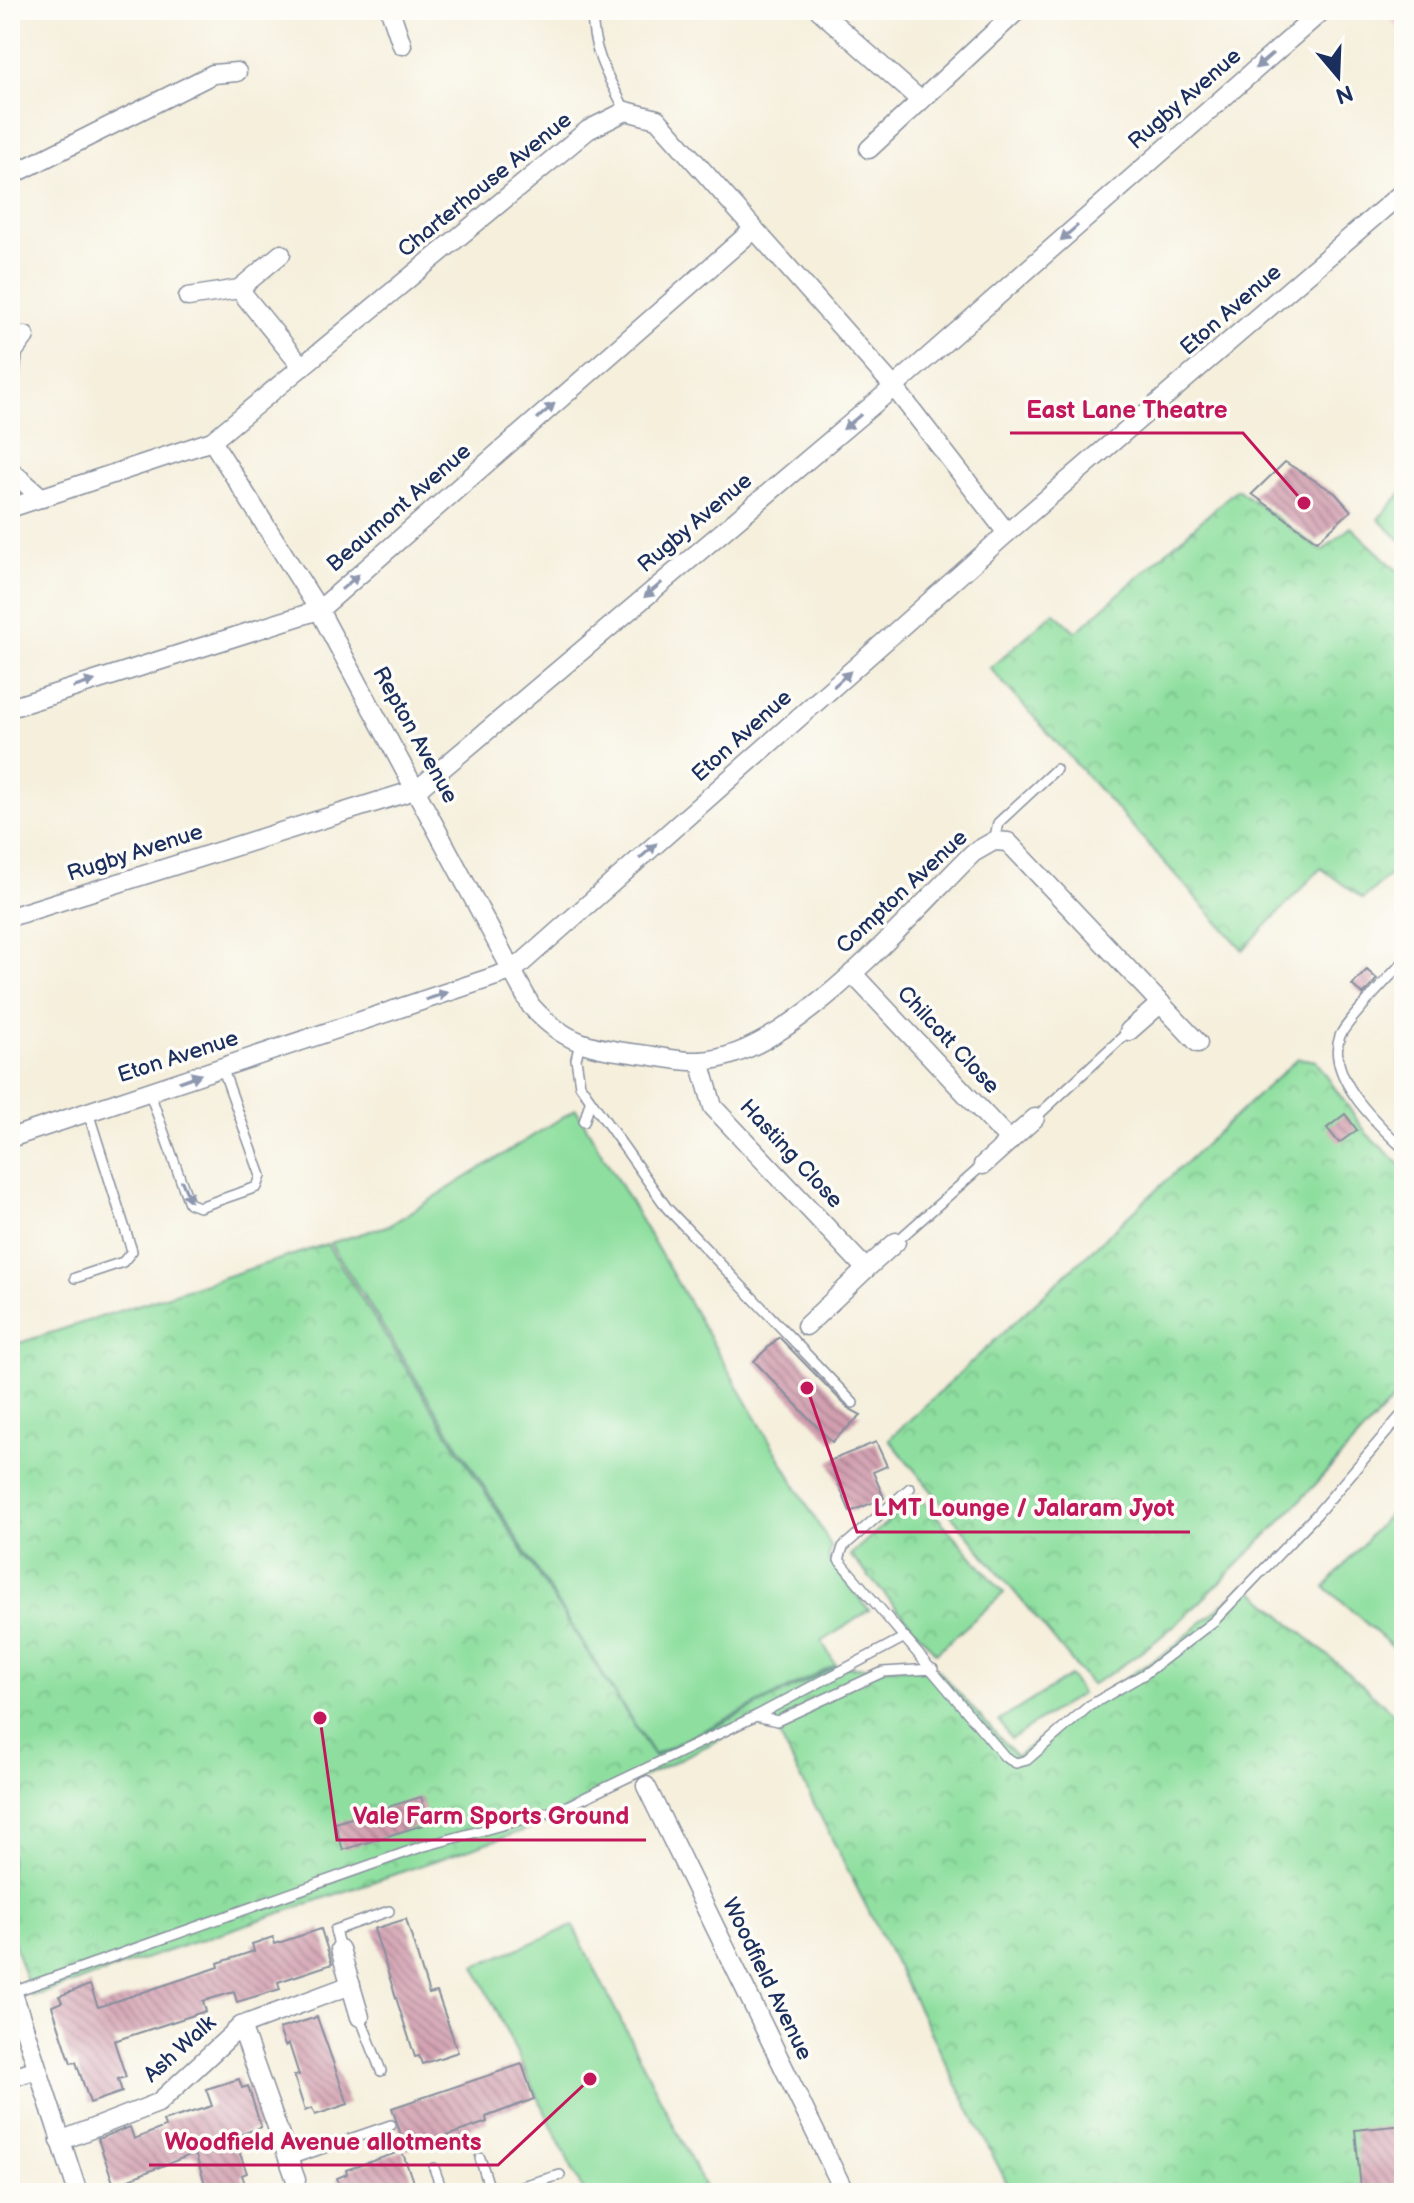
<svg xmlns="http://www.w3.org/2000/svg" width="1414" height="2203" viewBox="0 0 1414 2203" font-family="'Balsamiq Sans',sans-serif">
  <defs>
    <pattern id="park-crowns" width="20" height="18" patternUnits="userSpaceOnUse" patternTransform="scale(2)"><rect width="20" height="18" fill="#8edf9f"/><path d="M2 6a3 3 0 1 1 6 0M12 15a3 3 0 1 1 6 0" fill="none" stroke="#7ac08b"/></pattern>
    <pattern id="building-back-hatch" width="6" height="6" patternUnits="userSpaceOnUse" patternTransform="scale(2)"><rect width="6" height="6" fill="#d19eaf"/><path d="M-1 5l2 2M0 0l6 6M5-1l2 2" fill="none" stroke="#a98192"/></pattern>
  </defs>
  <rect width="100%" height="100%" fill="#fdfcf7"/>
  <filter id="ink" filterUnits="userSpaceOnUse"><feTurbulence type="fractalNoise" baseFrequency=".0125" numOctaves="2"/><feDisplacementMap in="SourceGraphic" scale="16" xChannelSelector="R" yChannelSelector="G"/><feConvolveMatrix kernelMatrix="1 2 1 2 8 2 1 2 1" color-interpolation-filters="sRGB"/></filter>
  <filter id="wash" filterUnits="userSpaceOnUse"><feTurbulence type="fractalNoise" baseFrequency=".006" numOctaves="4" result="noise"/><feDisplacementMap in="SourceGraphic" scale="32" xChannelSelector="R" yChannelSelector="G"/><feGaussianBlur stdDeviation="1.8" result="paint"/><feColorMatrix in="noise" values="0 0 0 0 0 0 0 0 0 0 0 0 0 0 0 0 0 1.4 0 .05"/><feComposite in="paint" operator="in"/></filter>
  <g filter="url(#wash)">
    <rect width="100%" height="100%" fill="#f5efdc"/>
    <!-- built -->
    <path fill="#f7cfd4" d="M1382 10H1404V33L1401 31Z"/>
    <!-- green -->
    <g fill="#8edf9f" stroke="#54877e" stroke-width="2">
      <path d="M1404 491V544L1378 519Z"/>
      <path d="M576 1109 831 1546 828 1560 869 1610 822 1642 836 1665 654 1755 330 1243 390 1225Z"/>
      <path d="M1404 1497V1657L1325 1587Z"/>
      <path d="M1070 1676 1081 1694 1011 1739 999 1721Z"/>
      <path d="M573 1926 708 2193H584L475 1966Z"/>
    </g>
    <!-- park -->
    <g fill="url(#park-crowns)" stroke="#54877e" stroke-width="2">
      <path d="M1237 489 1322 551 1351 527 1404 577V866L1398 867 1363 899 1321 868 1243 950 990 668 1054 612 1076 632Z"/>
      <path d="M1298 1058 1316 1061 1367 1134 1404 1168V1387C1355 1442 1306 1496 1254 1548 1200 1603 1159 1646 1091 1685L889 1439Z"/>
      <path d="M327 1244 654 1757 836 1667 936 1668 1016 1756 1095 1697 1170 1650 1246 1584 1404 1722V2193H1012L769 1715 558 1819 32 1997 10 1931V1346Z"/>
      <path d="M918 1495 1004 1593 936 1653 850 1555Z"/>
    </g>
    <g id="blocks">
      <!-- building -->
      <g fill="url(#building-back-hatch)">
        <path d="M1285 462 1335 493 1351 511 1317 541 1252 494Z"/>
        <path d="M1367 970 1377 979 1363 995 1352 985Z"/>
        <path d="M1345 1114 1357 1130 1339 1143 1327 1128Z"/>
        <path d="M779 1337 848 1408 861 1415 832 1442 754 1361Z"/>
        <path d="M876 1442 887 1466 873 1472 884 1498 850 1512 829 1461Z"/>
        <path d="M421 1797 429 1823 343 1850 335 1823Z"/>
        <path d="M406 1919 429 1994 437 1992 458 2052 422 2064 419 2056 415 2057 374 1929Z"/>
        <path d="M321 1929 332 1964 278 1982 280 1989 237 2002 234 1992 203 2001 206 2011 114 2041 126 2077 118 2079 122 2092 90 2103 76 2062 71 2063 52 2006 62 2002 59 1996 90 1985 98 2007 219 1967 218 1963 254 1951 252 1944 273 1937 275 1944Z"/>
        <path d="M317 2017 348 2104 315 2115 312 2108 305 2111 294 2076 299 2075 289 2044 285 2046 279 2029Z"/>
        <path d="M522 2064 534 2099 486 2117 487 2122 406 2150 392 2108Z"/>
        <path d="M239 2079 242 2088 248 2086 261 2127 234 2137 247 2173 242 2175 248 2193H208L196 2156 190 2155 114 2185 98 2139 130 2127 134 2139 165 2127 163 2121 212 2106 206 2089Z"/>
        <path d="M1404 2125V2184L1361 2189 1355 2130Z"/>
        <path d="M402 2151 417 2193H342L337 2178 347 2174 346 2170Z"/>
      </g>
    </g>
  </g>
  <g filter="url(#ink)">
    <use href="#blocks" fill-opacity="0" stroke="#888f9d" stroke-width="2"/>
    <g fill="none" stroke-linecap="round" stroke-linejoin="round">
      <defs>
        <g id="service">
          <path d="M592 10C592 51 607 76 626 111"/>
          <path d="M994 841 998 823 1056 769"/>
          <path d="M1404 961C1390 977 1347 1020 1340 1036 1325 1076 1378 1125 1404 1149"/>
          <path d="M580 1043 576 1059 580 1085 667 1208 853 1403"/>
          <path d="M149 1091 189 1203 199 1207 257 1187 261 1176 222 1067"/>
          <path d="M1035 1118 1129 1031"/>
          <path d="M584 1122 590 1102"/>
          <path d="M896 1242 983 1165"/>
          <path d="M75 1278 123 1262 132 1251 88 1112"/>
          <path d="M910 1488 843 1547 839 1560 1005 1757 1016 1763 1027 1760 1089 1706 1146 1673 1214 1621 1316 1515 1404 1412"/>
          <path d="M756 1716 777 1721 883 1672 933 1669"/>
          <path d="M340 1949 335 1930 389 1911"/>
          <path d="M13 1992 421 1847 561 1809 756 1716 905 1637"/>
          <path d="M360 2017 381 2071"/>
          <path d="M480 2158 491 2193"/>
          <path d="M289 2160 391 2125"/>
          <path d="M434 2168 443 2193"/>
          <path d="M497 2193 560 2175"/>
        </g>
        <g id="minor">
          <path d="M390 10 402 45"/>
          <path d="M819 10 920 100"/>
          <path d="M869 149 1018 10"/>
          <path d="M10 176 213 74 237 72"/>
          <path d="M239 289 302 367"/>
          <path d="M188 297 239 289 281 254"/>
          <path d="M10 378 13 352 25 336"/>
          <path d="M212 441 319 610 531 1006C564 1043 590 1048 639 1054 658 1056 680 1062 700 1061 789 1058 911 914 973 853L994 841 1008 842 1198 1043"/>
          <path d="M10 470 42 498"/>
          <path d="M10 508 212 441 588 130 626 111 657 119 894 387 1007 533"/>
          <path d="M10 708 319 610 754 229"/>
          <path d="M10 917 418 789 894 387 1323 10"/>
          <path d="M852 973 1010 1141"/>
          <path d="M1129 1031 1161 1003"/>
          <path d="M700 1061 713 1107 866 1269 806 1326"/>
          <path d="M10 1138 514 970 1007 533 1404 191"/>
          <path d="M983 1165 1035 1118"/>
          <path d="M866 1269 896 1242"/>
          <path d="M646 1786 845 2193"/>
          <path d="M340 1949 360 2017"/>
          <path d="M10 1984 78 2193"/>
          <path d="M241 2026 296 2180"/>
          <path d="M10 2078 37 2069"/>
          <path d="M60 2141 158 2103 241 2026 351 1985"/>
        </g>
      </defs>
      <!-- service casing -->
      <use href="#service" stroke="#888f9d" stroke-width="12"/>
      <!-- minor casing -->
      <use href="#minor" stroke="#888f9d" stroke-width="21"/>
      <!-- service -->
      <use href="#service" stroke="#fff" stroke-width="9"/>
      <!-- minor -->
      <use href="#minor" stroke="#fff" stroke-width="18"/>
    </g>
    <!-- one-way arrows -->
    <defs><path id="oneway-solid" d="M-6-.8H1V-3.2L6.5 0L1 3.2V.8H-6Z" transform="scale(2)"/></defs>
    <g fill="#8d97ae">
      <use href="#oneway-solid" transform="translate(1264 61) rotate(139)"/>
      <use href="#oneway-solid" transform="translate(1069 233) rotate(139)"/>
      <use href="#oneway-solid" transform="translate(546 411) rotate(-41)"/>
      <use href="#oneway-solid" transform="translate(852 422) rotate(140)"/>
      <use href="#oneway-solid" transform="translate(350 582) rotate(-41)"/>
      <use href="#oneway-solid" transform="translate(653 590) rotate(140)"/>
      <use href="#oneway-solid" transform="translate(842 679) rotate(-42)"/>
      <use href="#oneway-solid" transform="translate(84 684) rotate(-18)"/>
      <use href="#oneway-solid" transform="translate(648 851) rotate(-42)"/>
      <use href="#oneway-solid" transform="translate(437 996) rotate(-18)"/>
      <use href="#oneway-solid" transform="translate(190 1078) rotate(-19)"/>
      <use href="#oneway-solid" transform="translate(186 1191) rotate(67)"/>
    </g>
  </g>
  <g text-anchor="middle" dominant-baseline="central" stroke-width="7" stroke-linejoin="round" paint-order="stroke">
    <!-- street labels -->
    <g font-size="22" fill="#1b2f5e" stroke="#fdfcf7">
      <text transform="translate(1185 99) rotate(-41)">Rugby Avenue</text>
      <text transform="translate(485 185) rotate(-39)">Charterhouse Avenue</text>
      <text transform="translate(1231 310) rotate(-41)">Eton Avenue</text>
      <text transform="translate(399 508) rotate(-41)">Beaumont Avenue</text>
      <text transform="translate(695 523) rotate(-40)">Rugby Avenue</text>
      <text transform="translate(415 735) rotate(61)">Repton Avenue</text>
      <text transform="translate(742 736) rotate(-42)">Eton Avenue</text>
      <text transform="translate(135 853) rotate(-18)">Rugby Avenue</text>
      <text transform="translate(902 892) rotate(-43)">Compton Avenue</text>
      <text transform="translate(948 1040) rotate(47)">Chilcott Close</text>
      <text transform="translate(178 1057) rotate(-18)">Eton Avenue</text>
      <text transform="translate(791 1154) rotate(47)">Hasting Close</text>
      <text transform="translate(767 1979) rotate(64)">Woodfield Avenue</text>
      <text transform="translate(180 2049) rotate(-42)">Ash Walk</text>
    </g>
  </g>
  <!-- callouts -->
  <path fill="none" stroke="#c2185b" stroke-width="3" d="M1304 503L1243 433H1010M807 1388L857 1532H1190M320 1718L337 1840H646M590 2079L498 2165H149"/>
  <g fill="#c2185b" stroke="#fdfcf7" stroke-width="3">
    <circle cx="1304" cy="503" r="8"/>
    <circle cx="807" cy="1388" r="8"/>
    <circle cx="320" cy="1718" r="8"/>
    <circle cx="590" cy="2079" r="8"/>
  </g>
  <g font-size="24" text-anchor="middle" font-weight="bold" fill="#c2185b" stroke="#fdfcf7" stroke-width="7" stroke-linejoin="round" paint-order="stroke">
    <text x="1127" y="418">East Lane Theatre</text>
    <text x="1024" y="1516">LMT Lounge / Jalaram Jyot</text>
    <text x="491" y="1824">Vale Farm Sports Ground</text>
    <text x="323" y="2150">Woodfield Avenue allotments</text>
  </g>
  <!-- margin -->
  <rect width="1414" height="2203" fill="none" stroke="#fdfcf7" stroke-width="40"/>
  <!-- north arrow -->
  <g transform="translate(1338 76) rotate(161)" stroke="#fdfcf7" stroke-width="6" paint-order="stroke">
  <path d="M0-6L14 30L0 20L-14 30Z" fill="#1b2f5e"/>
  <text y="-12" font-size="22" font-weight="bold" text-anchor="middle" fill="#1b2f5e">N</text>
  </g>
</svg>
